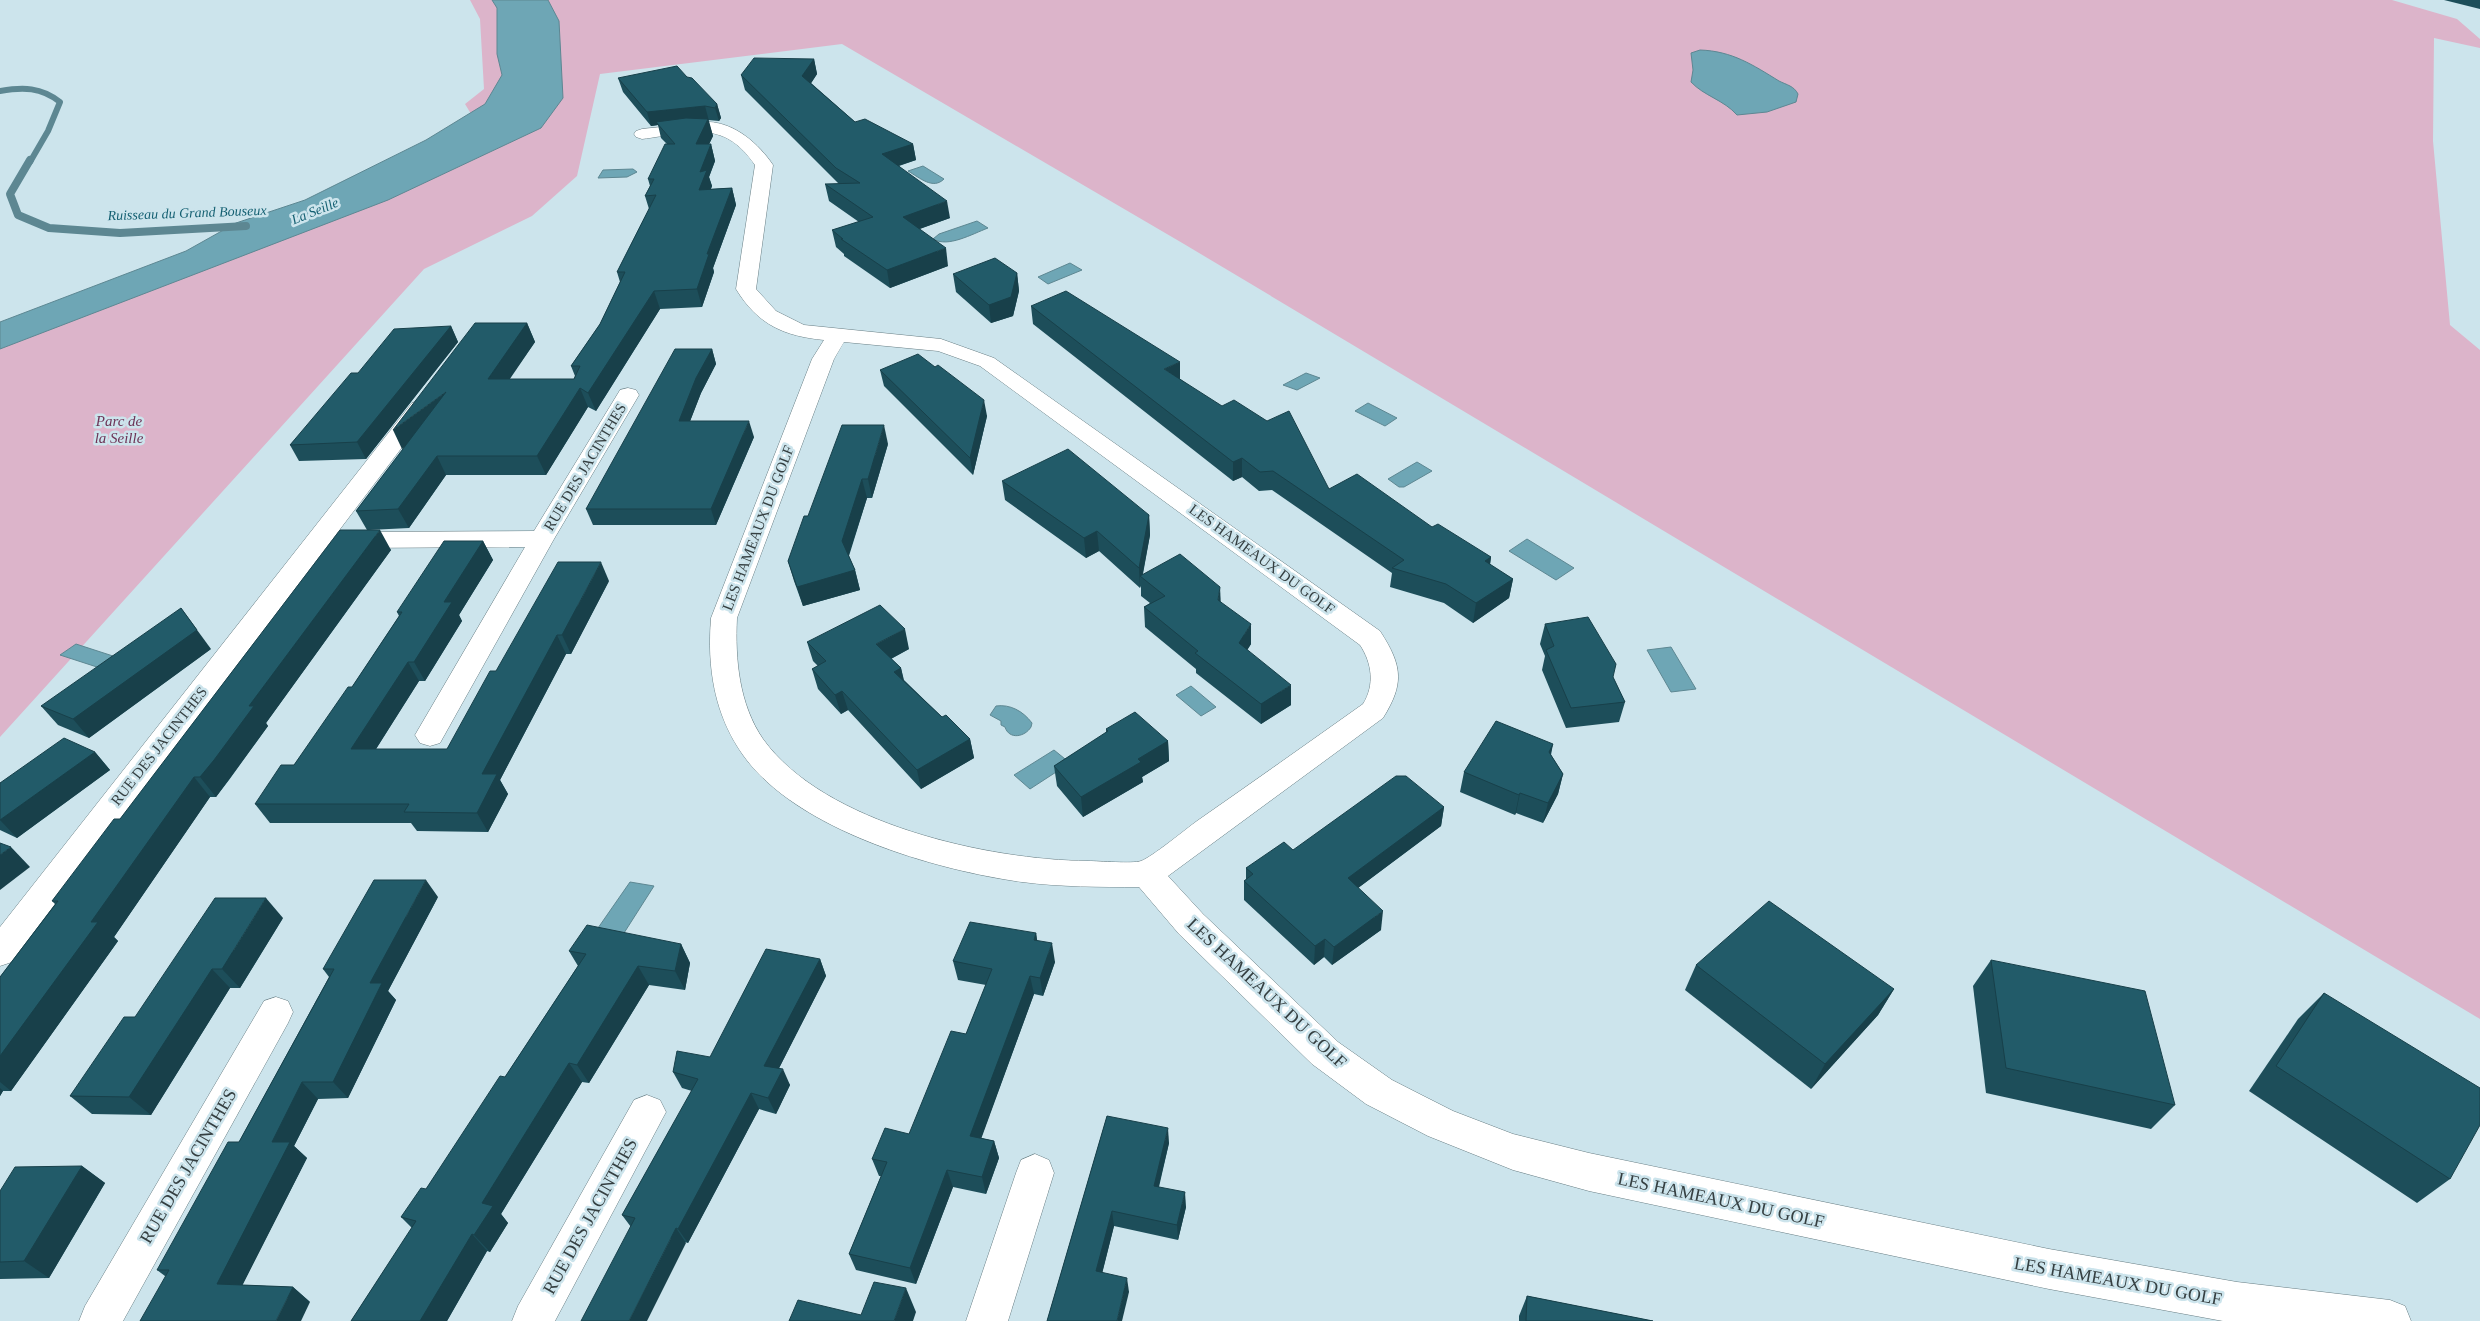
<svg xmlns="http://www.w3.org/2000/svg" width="2480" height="1321" viewBox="0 0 2480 1321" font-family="Georgia,serif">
  <rect width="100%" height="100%" fill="#cce4ec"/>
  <!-- green -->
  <path fill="#dcb4ca" d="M470 0H2392L2457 19 2480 39V48L2434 38 2433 141 2450 325 2480 350V1019L1184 244 842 44 600 74 577 176 532 216 424 269 0 737V349L493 150 465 104 484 89 480 19Z"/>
  <!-- water -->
  <g fill="#6ea6b5" stroke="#5d8792">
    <path d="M492 0H548L559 21 563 98 541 128 388 200 0 349V322L186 251 236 223 305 200 426 140 485 104 502 75 497 54V8Z"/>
    <path d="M1700 50C1732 51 1753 65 1779 81 1787 85 1794 86 1798 94L1796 102 1767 112 1737 115C1724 100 1704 96 1691 82L1693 70 1691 53Z"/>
    <path d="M923 166 944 179C933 190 920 178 908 171Z"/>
    <path d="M633 169 637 172 627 177 598 178 603 170Z"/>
    <path d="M977 221 988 228C972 234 948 248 933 239L939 234Z"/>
    <path d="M1070 263 1082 270 1048 284 1038 277Z"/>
    <path d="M1306 373 1320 378 1297 390 1283 385Z"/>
    <path d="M1368 403 1397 418 1385 426 1355 411Z"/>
    <path d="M1417 462 1432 471 1404 487H1399L1388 479Z"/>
    <path d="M1527 539 1574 568 1556 580 1509 551Z"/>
    <path d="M76 644 116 657 100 668 60 655Z"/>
    <path d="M1671 647 1696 689 1671 692 1647 650Z"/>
    <path d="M1191 686 1216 707 1201 716 1176 695Z"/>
    <path d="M996 706C1010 704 1023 711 1032 723L1031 727C1025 737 1009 740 1005 727L1001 725V721L990 715Z"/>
    <path d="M1054 750 1070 763 1030 789 1014 775Z"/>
    <path d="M630 882 654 886 624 933 598 928Z"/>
  </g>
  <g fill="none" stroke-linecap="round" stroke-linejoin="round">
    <!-- stream-far1 -->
    <path stroke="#5d8792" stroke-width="6" d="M0 91C23 87 41 87 60 102L48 131 30 162"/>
    <!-- stream -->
    <path stroke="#5d8792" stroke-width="8" d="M30 160 10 194 18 215 49 228 120 233 246 226"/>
    <defs>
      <g id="minor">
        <path d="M709 122C735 123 759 144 773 165L756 289 776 311 804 325 941 339 994 358 1380 631C1402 665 1405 683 1383 718L1168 876 1203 914 1338 1042 1392 1080 1453 1111 1513 1134 1589 1153 2049 1249 2237 1282 2390 1300 2405 1306 2411 1321H2223L2049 1289 1589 1191 1513 1170 1428 1136 1366 1104 1312 1064 1179 934 1139 887C1100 887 1061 887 1022 882 935 870 796 830 743 755 714 714 707 667 711 618L812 359 824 340C784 336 758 325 736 289L755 165C723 118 690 133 642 139L636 137 634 134 636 131 642 129ZM844 342 938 351 980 366 1360 645C1372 663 1375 685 1363 704 1308 743 1253 782 1197 821 1186 829 1152 857 1141 861 1132 864 1100 861 1088 861 989 860 824 824 763 739 739 704 735 659 737 618L834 359Z"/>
        <path d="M628 388 636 390 639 395 554 539 440 743 430 746 420 743 415 735 525 547 348 548 339 546 336 540 339 534 348 532 534 531 617 395 620 390Z"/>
        <path d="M420 401 428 403 431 408 428 413 12 962 0 966V927L412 403Z"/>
        <path d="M276 997 288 1001 293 1012 288 1023 123 1321H79L85 1306 264 1001Z"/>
        <path d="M647 1095 660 1100 666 1112 555 1321H512L518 1306 634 1100Z"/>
        <path d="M1035 1154 1049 1160 1054 1173 1008 1321H966L1016 1173 1021 1160Z"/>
      </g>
    </defs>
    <!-- minor casing -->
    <use href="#minor" stroke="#687e84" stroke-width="1"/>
    <!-- minor -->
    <use href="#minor" fill="#fff" fill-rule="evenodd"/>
  </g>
  <!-- wall -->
  <g fill="#1d4e5a">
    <path d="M2444 0H2480V9Z"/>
    <path d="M814 59 817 74 811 83 855 122 913 144 916 160 899 166 950 218 919 229 948 266 890 288 844 256V254L836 247 832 230 859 222 829 201 825 184H839L745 90 741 75Z"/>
    <path d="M687 77 717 104 721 118 719 121 708 120 713 136 709 144H711L715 161 709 177 712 186 711 189 732 188 736 205 713 268 714 272 702 307 660 309 596 411 588 407 546 475H446L409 528 369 530 391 550 266 723 268 726 229 780 216 797H210L114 937 118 941 11 1091H3L0 1096V977L55 904 52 901 120 819 367 530 356 511 405 447 402 449 527 323 535 342 509 379H574L575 376 571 366 600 324 620 282 617 272 649 209 645 196 650 186 648 179 667 144 661 138 658 125 651 126 623 92 618 78Z"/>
    <path d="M1017 273 1019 291 1013 316 991 323 956 292 953 274Z"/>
    <path d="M1031 306 1180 379 1329 489 1432 527 1491 557 1490 565 1513 579 1509 598 1473 623 1444 603 1390 587 1392 573 1272 490 1259 491 1242 477 1233 481 1033 324Z"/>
    <path d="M451 326 458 342 366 459 299 461 290 445 358 373Z"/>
    <path d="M712 349 716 364 701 393 690 421 754 437 716 525H593L586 509Z"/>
    <path d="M935 367 987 416 973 475 884 386 880 370Z"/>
    <path d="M888 444 872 498H867L849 556 855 570 860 590 803 606 794 581 788 561 808 516Z"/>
    <path d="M1002 481 1149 515 1150 535 1143 574 1221 602 1251 644 1247 650 1291 705 1261 724 1196 673V669L1145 627 1144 607 1150 603 1141 596V586L1140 588 1099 551 1086 558 1005 500Z"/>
    <path d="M483 541 493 560 459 615 462 621 425 681H419L376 749H447L496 671 609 581 571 654H566L500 780 508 794 488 832 417 831 411 823H270L255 804 294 765 352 687 399 616 397 612Z"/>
    <path d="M1545 624 1613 677 1625 702 1619 722 1566 728 1542 670 1545 656 1540 644Z"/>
    <path d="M807 642 909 649 891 659 901 668 904 680 942 717 970 739 974 758 921 789 848 710 841 714 818 689 812 669 818 666 813 661Z"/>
    <path d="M211 649 89 738 58 725 41 706Z"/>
    <path d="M1106 729 1168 741 1169 761 1142 777 1143 782 1083 817 1057 786 1054 766 1106 733Z"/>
    <path d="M1553 744 1551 755 1563 774 1558 794 1543 823 1516 813 1515 815 1460 792 1464 772Z"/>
    <path d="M95 752 110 770 17 838 0 830V783Z"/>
    <path d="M1444 807 1441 826 1358 888 1381 930 1332 965 1324 957 1314 965 1244 900V881L1246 880V868L1293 850Z"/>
    <path d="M438 897 388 991 396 1000 348 1098 318 1099 294 1146 307 1158 242 1285 293 1287 310 1302 165 1276 157 1270 239 1142 329 977 323 969Z"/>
    <path d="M283 918 240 988H230L151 1115 92 1114 70 1096 135 1017Z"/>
    <path d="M1036 933 1037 941 1055 962 1043 996 1034 994 981 1138 994 1141 999 1158 986 1194 953 1187 916 1284 856 1270 849 1254 881 1176H879L872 1159 909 1134 966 1034 986 985 958 980 953 961Z"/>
    <path d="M681 944 690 963 685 990 649 985 589 1083 582 1082 501 1214 508 1223 490 1252 487 1251 447 1321H351L412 1228 401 1217 426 1189 505 1077 578 966 569 951Z"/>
    <path d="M820 959 826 976 779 1068 790 1085 776 1114 759 1109 688 1243 631 1227 622 1215 692 1091 682 1088 673 1072 710 1057Z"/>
    <path d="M1991 960 2175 1105 2151 1129 1986 1093 1973 986Z"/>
    <path d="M1696 965 1894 989 1878 1015 1811 1089 1685 990Z"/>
    <path d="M2324 993 2450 1179 2417 1203 2249 1091 2298 1019Z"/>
    <path d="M1107 1116 1169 1143 1159 1187 1186 1207 1178 1240 1114 1226 1102 1273 1129 1292 1047 1321Z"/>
    <path d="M82 1166 105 1183 49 1278 0 1279V1191Z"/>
    <path d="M1527 1296 1653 1321H1519V1316Z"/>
  </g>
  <!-- shaded-wall -->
  <g fill="#18404a">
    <path d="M814 59 817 74 806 91 802 76Z"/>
    <path d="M717 104 721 118 719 121 715 108Z"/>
    <path d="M705 106 713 136 701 161 696 144 656 122 658 125 651 126 647 112Z"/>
    <path d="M711 144 715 161 709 177 712 186 703 207 699 190 700 172Z"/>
    <path d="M913 144 916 160 885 170 882 154Z"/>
    <path d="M732 188 736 205 713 268 714 272 702 307 697 289 707 254Z"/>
    <path d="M947 201 950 218 906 234 903 217Z"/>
    <path d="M946 248 948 266 890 288 887 270Z"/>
    <path d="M1017 273 1019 291 1013 316 991 323 989 305Z"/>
    <path d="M654 291 660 309 596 411 588 393Z"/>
    <path d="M527 323 535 342 497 398 488 379Z"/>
    <path d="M451 326 458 342 366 459 357 442Z"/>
    <path d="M712 349 716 364 701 393 684 437 679 421 696 378Z"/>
    <path d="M1180 362V380L1164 369Z"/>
    <path d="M580 388 588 407 546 475 537 456Z"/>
    <path d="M446 392 455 411 402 449 393 430Z"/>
    <path d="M984 400 987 416 973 475 970 458Z"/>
    <path d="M749 421 754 437 716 525 711 509Z"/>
    <path d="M884 425 888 444 872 498 868 479Z"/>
    <path d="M437 456 446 475 409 528 398 509Z"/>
    <path d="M1242 458V477L1233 481V462Z"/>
    <path d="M862 479 867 498 847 560 842 541Z"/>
    <path d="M1149 515 1150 535 1142 577 1140 576V588L1139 568Z"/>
    <path d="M380 530 391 550 266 723 268 726 216 797 200 777 249 706Z"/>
    <path d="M1097 531 1099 551 1086 558 1084 538Z"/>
    <path d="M483 541 493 560 459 615 462 621 425 681 414 662 444 602Z"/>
    <path d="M1491 557 1488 577 1485 561Z"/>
    <path d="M601 562 609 581 571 654 562 635Z"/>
    <path d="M855 570 860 590 803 606 797 587Z"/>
    <path d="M1513 579 1509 598 1473 623 1476 603Z"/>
    <path d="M1220 587 1221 607 1218 600Z"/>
    <path d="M181 608 211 649 89 738 73 719Z"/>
    <path d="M1251 624V644L1239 663V643Z"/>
    <path d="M905 629 909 649 881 664 876 644Z"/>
    <path d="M557 635 566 654 500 780 508 794 488 832 477 813 482 774Z"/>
    <path d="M408 662 419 681 364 768 351 749Z"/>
    <path d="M901 668 905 688 894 672Z"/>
    <path d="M1291 685V705L1261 724V704Z"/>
    <path d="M842 691 848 710 841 714 835 695Z"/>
    <path d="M970 739 974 758 921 789 917 770Z"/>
    <path d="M1168 741 1169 761 1142 777 1143 782 1083 817 1081 797 1138 759Z"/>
    <path d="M1553 744 1548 764 1549 752Z"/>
    <path d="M95 752 110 770 17 838 0 820Z"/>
    <path d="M1563 774 1558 794 1543 823 1548 803Z"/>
    <path d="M194 777 210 797 114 937 118 941 11 1091 0 1082V1056L91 922Z"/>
    <path d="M1520 793 1516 813 1515 815 1519 795Z"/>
    <path d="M1444 807 1441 826 1346 897 1348 878Z"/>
    <path d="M11 847 30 867 0 890V855Z"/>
    <path d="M426 880 438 897 388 991 396 1000 348 1098 333 1082 370 983Z"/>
    <path d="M266 898 283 918 240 988 222 969Z"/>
    <path d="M1383 911 1381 930 1332 965 1334 947Z"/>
    <path d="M1036 933 1039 952 1034 940Z"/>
    <path d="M1325 939 1324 957 1314 965 1315 946Z"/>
    <path d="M1052 943 1055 962 1043 996 1040 978Z"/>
    <path d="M681 944 690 963 685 990 675 971Z"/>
    <path d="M820 959 826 976 772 1082 764 1066Z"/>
    <path d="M638 966 649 985 589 1083 577 1065Z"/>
    <path d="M212 969 230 988 151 1115 129 1097Z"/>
    <path d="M1030 976 1034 994 976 1153 970 1136Z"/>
    <path d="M1894 989 1878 1015 1811 1089 1825 1064Z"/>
    <path d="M569 1063 582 1082 501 1214 508 1223 490 1252 474 1235 482 1203Z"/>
    <path d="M783 1069 790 1085 776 1114 768 1098Z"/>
    <path d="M302 1082 318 1099 294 1146 307 1158 236 1298 217 1284 272 1142Z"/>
    <path d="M0 1088 3 1091 0 1096Z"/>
    <path d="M751 1093 759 1109 688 1243 678 1229Z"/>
    <path d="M1168 1128 1169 1143 1155 1201 1154 1186Z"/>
    <path d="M994 1141 999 1158 986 1194 982 1177Z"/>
    <path d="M82 1166 105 1183 49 1278 24 1261Z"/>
    <path d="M947 1170 953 1187 916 1284 910 1268Z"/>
    <path d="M1185 1192 1186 1207 1178 1240 1177 1225Z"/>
    <path d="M1112 1211 1114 1226 1099 1286 1096 1271Z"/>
    <path d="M676 1228 686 1243 647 1321H629Z"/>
    <path d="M472 1234 487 1251 447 1321H420Z"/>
    <path d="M1127 1278 1129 1292 1122 1321H1117Z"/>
    <path d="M293 1287 310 1302 301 1321H276Z"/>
    <path d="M906 1288 916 1312 913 1321H894Z"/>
  </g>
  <!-- building -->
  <g fill="#225b69" stroke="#18404a">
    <path d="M754 58 814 59 802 76 855 122 865 119 913 144 882 154 947 201 903 217 946 248 887 270 841 239H843L832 230 873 217 825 184 860 183 836 168 741 75Z"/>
    <path d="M677 66 687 77 692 78 717 104 715 108 705 106 647 112 618 78Z"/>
    <path d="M686 118 708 119 696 144H711L700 172 707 170 699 190 732 188 707 254H709L697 289 654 291 588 393 580 388 537 456H437L398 509 356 511 446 392 393 430 475 323H527L488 379H574L580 366H571L600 324 625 272H617L656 195 645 196 654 179H648L665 144H675L656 122Z"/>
    <path d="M995 258 1017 273 1011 297 989 305 953 274Z"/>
    <path d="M1066 291 1180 362 1164 369 1222 406 1234 400 1267 421 1289 411 1329 489 1357 474 1432 527 1438 524 1491 557 1485 561 1513 579 1476 603 1446 584 1392 568 1404 560 1273 471 1260 472 1242 458 1233 462 1031 306Z"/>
    <path d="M451 326 357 442 290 445 351 373H358L394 329Z"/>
    <path d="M675 349H712L696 378 679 421H749L711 509H586Z"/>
    <path d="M918 354 935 367 938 365 984 400 970 458 880 370Z"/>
    <path d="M842 425H884L868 479H862L842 541 855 570 797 587 788 561 804 516H808Z"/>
    <path d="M1068 449 1149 515 1139 568 1097 531 1084 538 1002 481Z"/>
    <path d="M340 530H380L249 706H254L214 760 200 777H194L91 922H98L0 1056V977L58 901H52L114 819H120Z"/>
    <path d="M444 541H483L444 602H452L414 662H408L351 749H447L490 671H496L558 562H601L562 635H557L482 774H497L477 813 404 812 409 804H255L281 765H294L348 687H352L402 612H397Z"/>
    <path d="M1180 554 1220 587 1218 600 1251 624 1239 643 1291 685 1261 704 1195 653 1198 651 1144 607 1165 596 1140 576Z"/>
    <path d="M880 605 905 629 876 644 901 668 894 672 942 717 946 715 970 739 917 770 842 691 835 695 812 669 826 661 807 642Z"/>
    <path d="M181 608 197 630 73 719 41 706Z"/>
    <path d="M1588 617 1616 664 1613 677 1625 702 1571 708 1546 650 1554 646 1545 624Z"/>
    <path d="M1135 712 1168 741 1138 759 1141 762 1081 797 1054 766 1108 731 1106 729Z"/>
    <path d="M1496 721 1553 744 1549 752 1563 774 1548 803 1520 793 1519 795 1464 772Z"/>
    <path d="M64 738 95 752 0 820V783Z"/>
    <path d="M1396 776H1406L1444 807 1348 878 1383 911 1334 947 1325 939 1315 946 1244 881 1253 874 1246 868 1284 842 1293 850Z"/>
    <path d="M0 843 11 847 0 855Z"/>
    <path d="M374 880H426L370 983H382L333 1082H302L272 1142H290L217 1284 293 1287 276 1321H140L169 1270H157L228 1142H239L334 969H323Z"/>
    <path d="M215 898H266L222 969H212L129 1097 70 1096 124 1017H135Z"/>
    <path d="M1769 901 1894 989 1825 1064 1696 965Z"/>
    <path d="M970 922 1036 933 1034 940 1052 943 1040 978 1030 976 970 1136 994 1141 982 1177 947 1170 910 1268 849 1254 887 1162 872 1159 885 1128 909 1134 951 1031 966 1034 992 969 953 961Z"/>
    <path d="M587 925 681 944 675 971 638 966 577 1065 569 1063 482 1203 493 1206 474 1235 472 1234 420 1321H351L416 1221 401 1217 421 1188 426 1189 500 1076 505 1077 586 954 569 951Z"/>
    <path d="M766 949 820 959 764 1066 783 1069 768 1098 751 1093 678 1229 676 1228 629 1321H581L635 1218 622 1215 698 1079 673 1072 677 1051 710 1057Z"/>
    <path d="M1991 960 2145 991 2175 1105 2006 1068Z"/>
    <path d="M2324 993 2480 1088V1125L2450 1179 2276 1066Z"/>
    <path d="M1107 1116 1168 1128 1154 1186 1185 1192 1177 1225 1112 1211 1096 1271 1127 1278 1117 1321H1047Z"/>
    <path d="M82 1166 24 1261 0 1262V1191L15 1167Z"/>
    <path d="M874 1282 906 1288 894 1321H789L798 1300 861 1315Z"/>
    <path d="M1527 1296 1653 1321H1526Z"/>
  </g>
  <g text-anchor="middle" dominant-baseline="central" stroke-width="5" stroke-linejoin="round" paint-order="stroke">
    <!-- far-water labels -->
    <g font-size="14" font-style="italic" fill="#135f71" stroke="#cce4ec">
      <text transform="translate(315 211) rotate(-22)">La Seille</text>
      <text transform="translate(187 213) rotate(-2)">Ruisseau du Grand Bouseux</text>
    </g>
    <!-- park labels -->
    <g font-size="15" font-style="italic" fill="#6d3356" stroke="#cce4ec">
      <text x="119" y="421">Parc de<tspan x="119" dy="17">la Seille</tspan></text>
    </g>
    <!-- street labels -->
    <g font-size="15" fill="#353f41" stroke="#cce4ec">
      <text transform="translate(585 467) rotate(-59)">RUE DES JACINTHES</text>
      <text transform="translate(758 528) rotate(-69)">LES HAMEAUX DU GOLF</text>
      <text transform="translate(1262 559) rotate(36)">LES HAMEAUX DU GOLF</text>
      <text transform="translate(159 746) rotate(-52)">RUE DES JACINTHES</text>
    </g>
    <!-- near-street labels -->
    <g font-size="18" fill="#353f41" stroke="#cce4ec">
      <text transform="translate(1267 993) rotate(43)">LES HAMEAUX DU GOLF</text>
      <text transform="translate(188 1166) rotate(-60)">RUE DES JACINTHES</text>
      <text transform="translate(1721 1200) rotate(12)">LES HAMEAUX DU GOLF</text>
      <text transform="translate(590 1216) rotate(-61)">RUE DES JACINTHES</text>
      <text transform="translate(2118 1281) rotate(10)">LES HAMEAUX DU GOLF</text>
    </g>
  </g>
</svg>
